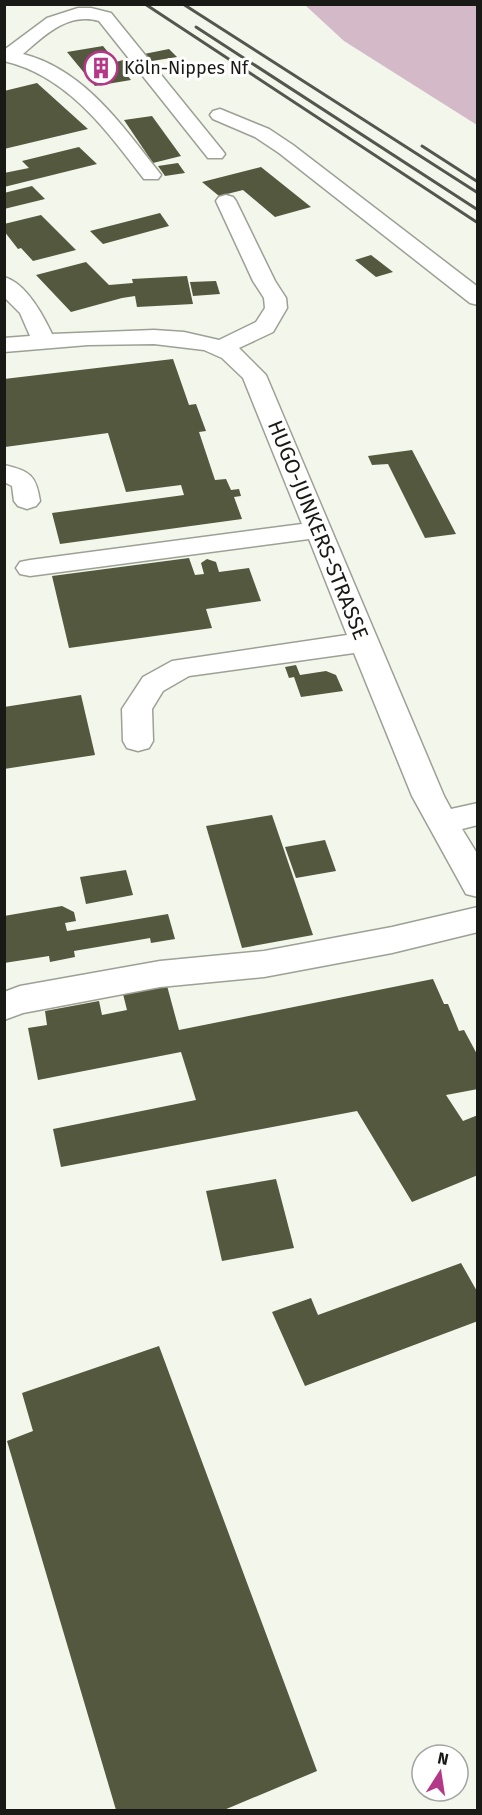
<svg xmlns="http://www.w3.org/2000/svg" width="482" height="1815" viewBox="0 0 482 1815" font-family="'Fira Sans',sans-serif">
  <rect width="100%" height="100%" fill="#f3f6ea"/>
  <!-- green -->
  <path fill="#d4b9c8" d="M305 5H477V125L344 41Z"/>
  <!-- building -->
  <g fill="#53583e">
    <path d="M103 46 116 62 123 60 134 74 127 75 131 80 95 86 67 52Z"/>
    <path d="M169 49 177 57 152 61 144 54Z"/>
    <path d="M37 83 88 129 4 149V91Z"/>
    <path d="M152 116 181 156 153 163 124 120Z"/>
    <path d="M79 147 97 164 4 187V173L29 168 22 161Z"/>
    <path d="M178 163 185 173 165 176 158 166Z"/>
    <path d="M261 167 311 207 275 217 243 190 219 196 202 182Z"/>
    <path d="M32 186 45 199 4 209V193Z"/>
    <path d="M160 213 169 226 103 244 90 231Z"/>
    <path d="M41 215 76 250 33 261 21 248 18 249 4 231V224Z"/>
    <path d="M371 255 393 272 376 277 355 260Z"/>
    <path d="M86 262 109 285 133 283 132 279 187 276 193 304 137 307 135 296 122 298 71 312 36 275Z"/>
    <path d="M216 281 220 294 193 296 190 282Z"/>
    <path d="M173 359 189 405 196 404 206 431 199 432 215 480 226 479 231 490 239 489 241 496 234 497 242 519 60 544 52 513 184 495 181 485 126 492 108 433 5 447 4 379Z"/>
    <path d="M412 450 456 534 425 538 388 464 372 465 368 456Z"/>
    <path d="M189 558 195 575 204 574 201 563 207 559 216 562 219 572 249 568 261 601 206 609 212 628 69 648 52 576Z"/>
    <path d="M296 665 300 675 326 671 336 675 343 691 301 697 294 677 289 678 285 667Z"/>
    <path d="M81 695 95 755 4 769V707Z"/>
    <path d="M272 815 313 935 242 948 206 826Z"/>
    <path d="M325 840 336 871 296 878 285 847Z"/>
    <path d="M126 870 133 895 86 904 80 877Z"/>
    <path d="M62 906 74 912 76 921 65 923 67 931 168 914 175 939 151 943 150 938 74 951 75 957 50 962 49 956 4 963V916Z"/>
    <path d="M433 979 444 1004H448L459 1031 464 1030 478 1056V1089L446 1095 463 1121 478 1115V1175L412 1202 357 1111 61 1167 53 1129 196 1100 181 1052 38 1080 28 1028 47 1025 45 1011 99 1001 102 1015 127 1010 122 990 166 982 179 1030Z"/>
    <path d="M276 1179 294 1248 222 1261 206 1191Z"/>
    <path d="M461 1263 478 1293V1321L305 1386 272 1312 311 1298 318 1315Z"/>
    <path d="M159 1346 317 1771 224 1810H116L7 1441 33 1431 22 1393Z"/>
  </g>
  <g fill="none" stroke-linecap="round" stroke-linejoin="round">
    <defs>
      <g id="minor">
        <path d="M78 8H91L111 13 222 150 225 154 222 158H208L99 21C68 12 45 35 23 54 83 69 122 125 158 171L161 175 158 179H144C106 130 68 76 4 61V50L47 18Z"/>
        <path d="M220 109 269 129 293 145 478 287V305L470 303 279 153 255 137 213 119 210 115 213 111Z"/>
        <path d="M226 195 233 197 236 201 275 281 286 298 287 308 273 332 239 348 266 375 444 796 451 809 478 803V825L462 829 478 855V897L466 894 412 796 354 653 189 676 163 691 152 709 153 741 149 748 138 751 127 748 123 741 122 709 143 677 172 661 347 635 309 539 30 576 20 574 16 568 20 562 30 560 302 524 243 378 222 358 204 350 154 344 88 345 4 352V338L30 336 20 313 4 297V277C26 283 43 315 52 334L154 330 184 332 219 340 256 322 265 308 264 298 253 281 216 201 219 197Z"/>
        <path d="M4 465C30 471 36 475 40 501L36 506 27 509 18 506 14 501 12 486 4 482Z"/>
        <path d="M478 907V932L392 953 264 977 160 987 23 1013 4 1020V992L20 986 160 961 264 951 392 927Z"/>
      </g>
    </defs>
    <!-- minor casing -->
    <use href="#minor" stroke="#9da095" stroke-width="3"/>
    <!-- minor -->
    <use href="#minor" fill="#fff" fill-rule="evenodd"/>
    <!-- rail -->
    <g stroke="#53554f" stroke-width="3">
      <path d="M145 4 478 223"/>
      <path d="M183 4 478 193"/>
      <path d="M196 27 478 210"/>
      <path d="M422 146 478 182"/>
    </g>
  </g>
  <!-- icons -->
  <defs>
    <symbol id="building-ring" viewBox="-11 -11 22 22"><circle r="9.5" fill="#fff" stroke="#b43888" stroke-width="1.5"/><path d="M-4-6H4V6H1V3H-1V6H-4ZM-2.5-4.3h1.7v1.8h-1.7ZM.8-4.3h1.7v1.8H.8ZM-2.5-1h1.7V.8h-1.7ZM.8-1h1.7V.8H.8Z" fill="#b43888"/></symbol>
  </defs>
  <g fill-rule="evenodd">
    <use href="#building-ring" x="82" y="49" width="38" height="38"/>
  </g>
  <g text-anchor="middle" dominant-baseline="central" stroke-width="6" stroke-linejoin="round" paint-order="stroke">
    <!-- far-poi labels -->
    <g font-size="18" fill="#191a16" stroke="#fff" text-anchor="start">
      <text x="124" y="68">Köln-Nippes Nf</text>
    </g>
    <!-- street labels -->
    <g font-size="21" fill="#191a16" stroke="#fff">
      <text transform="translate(318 530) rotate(68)">HUGO-JUNKERS-STRASSE</text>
    </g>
  </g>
  <!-- border -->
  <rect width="482" height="1815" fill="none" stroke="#191a16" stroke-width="12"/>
  <!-- north arrow -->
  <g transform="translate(440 1773) rotate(12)"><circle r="28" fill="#ffffff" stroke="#a3a3a2" stroke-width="1.5"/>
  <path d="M0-4.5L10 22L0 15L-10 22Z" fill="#b43888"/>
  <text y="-9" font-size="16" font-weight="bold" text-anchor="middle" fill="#191a16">N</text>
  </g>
</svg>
